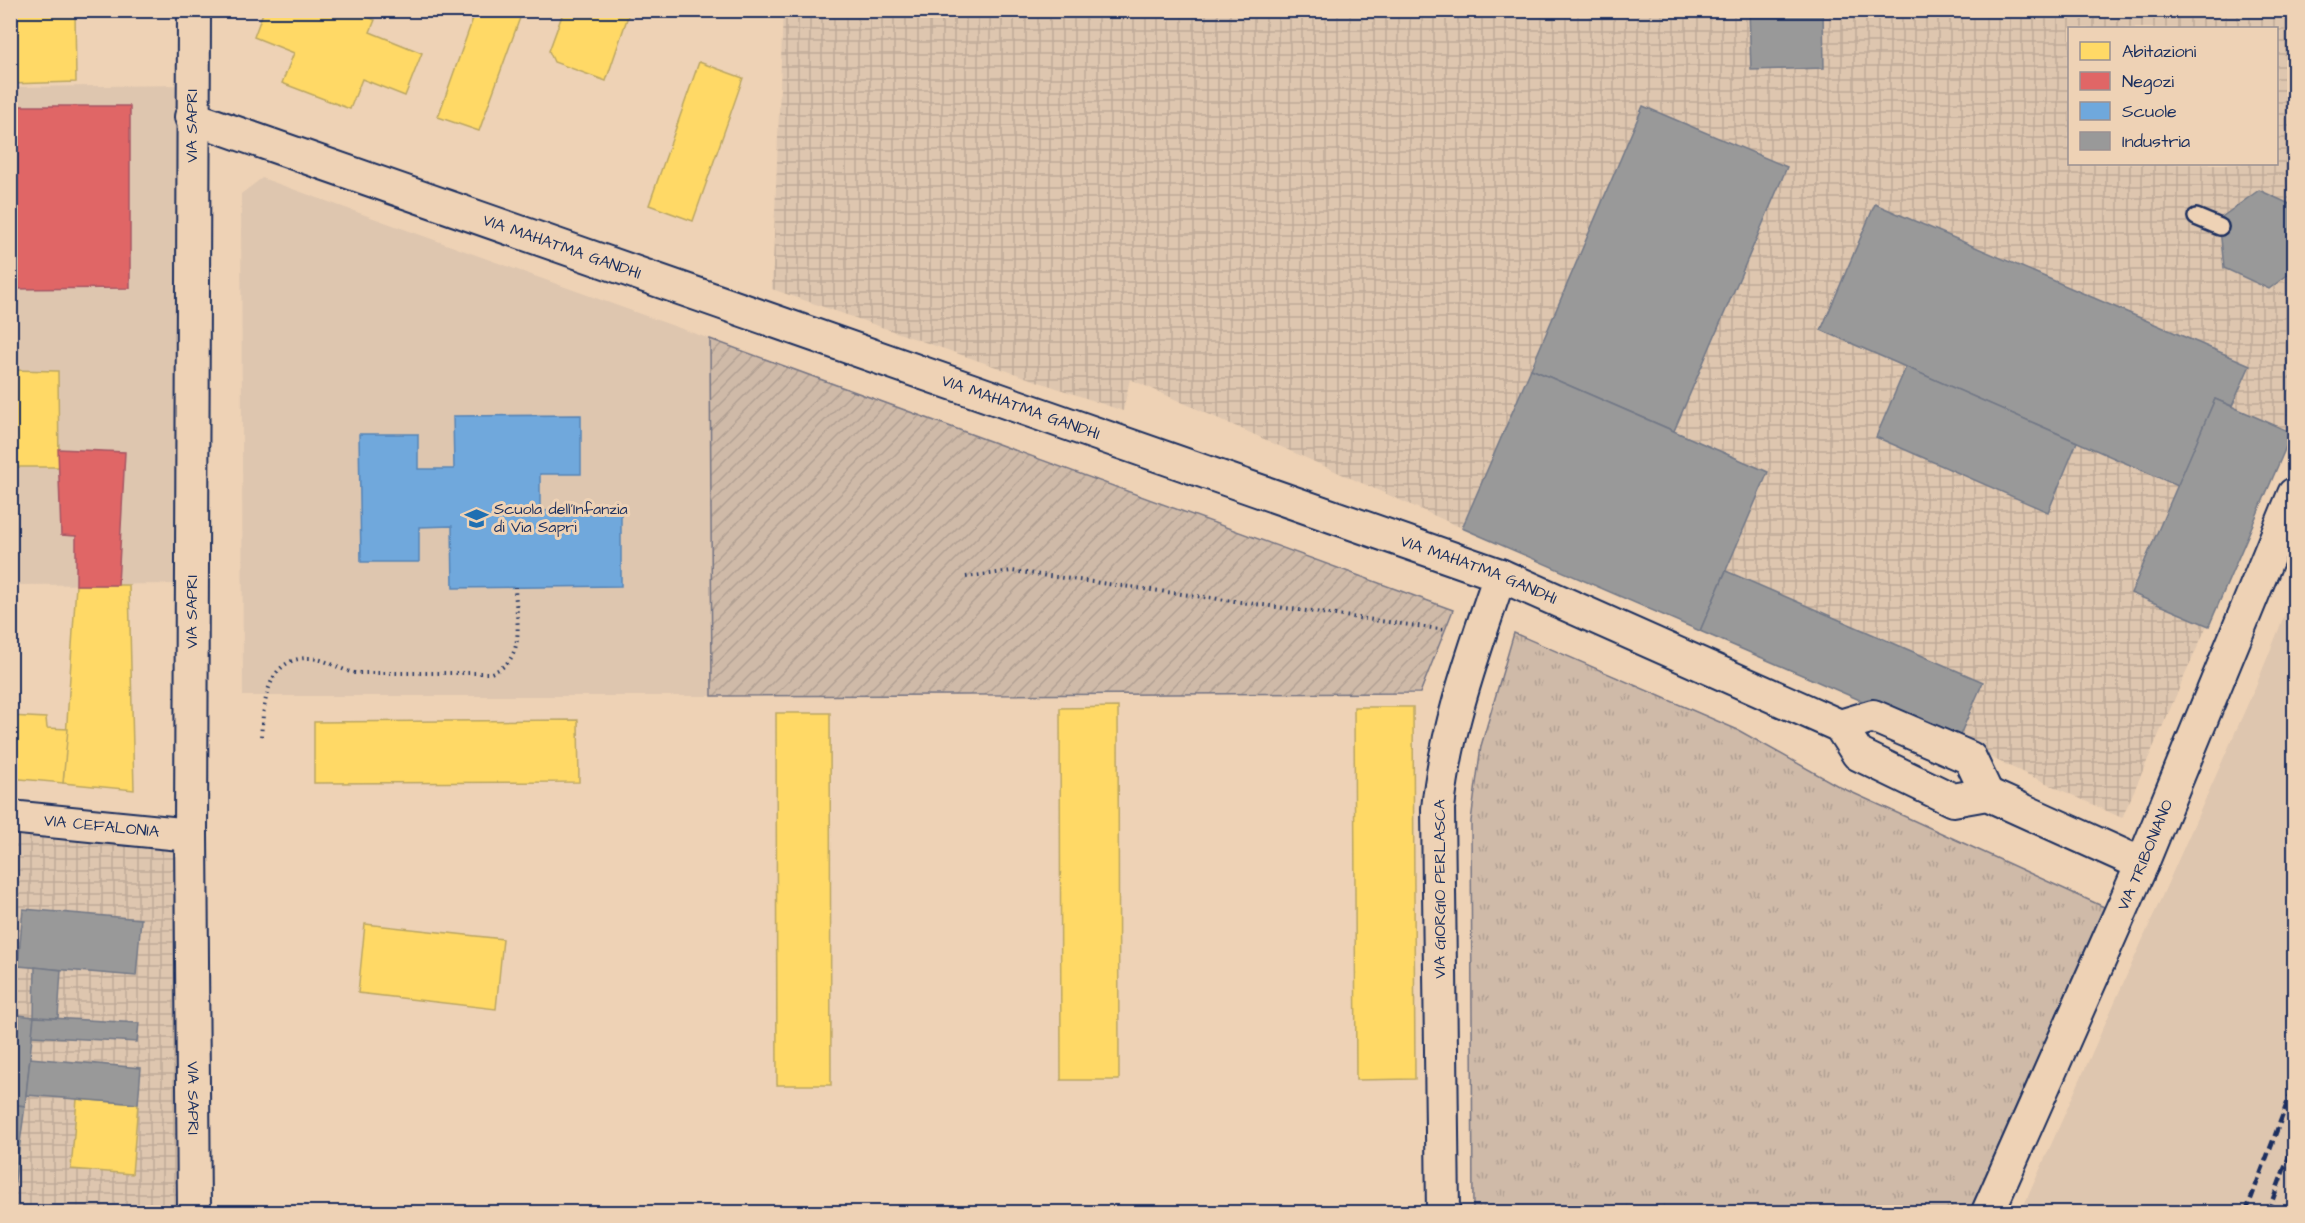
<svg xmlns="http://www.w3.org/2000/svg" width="2305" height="1223" viewBox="0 0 2305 1223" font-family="'Architects Daughter',sans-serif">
  <defs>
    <pattern id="industrial-grid" width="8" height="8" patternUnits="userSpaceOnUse" patternTransform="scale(1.5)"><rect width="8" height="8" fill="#dec6af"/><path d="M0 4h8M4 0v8" fill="none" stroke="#beaa99"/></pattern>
    <pattern id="park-tufts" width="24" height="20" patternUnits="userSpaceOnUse" patternTransform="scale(1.5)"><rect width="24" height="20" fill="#cfbaa8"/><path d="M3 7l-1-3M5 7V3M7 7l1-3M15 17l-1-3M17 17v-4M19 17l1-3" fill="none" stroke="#b1a093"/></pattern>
    <pattern id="garden-furrows" width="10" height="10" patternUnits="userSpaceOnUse" patternTransform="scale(1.5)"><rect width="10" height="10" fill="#cfbaa8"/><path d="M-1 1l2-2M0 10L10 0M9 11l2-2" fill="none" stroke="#b1a093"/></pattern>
  </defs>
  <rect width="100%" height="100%" fill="#eed2b5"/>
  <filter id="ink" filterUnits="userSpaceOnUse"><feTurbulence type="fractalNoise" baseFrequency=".0167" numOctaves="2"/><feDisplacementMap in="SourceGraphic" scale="12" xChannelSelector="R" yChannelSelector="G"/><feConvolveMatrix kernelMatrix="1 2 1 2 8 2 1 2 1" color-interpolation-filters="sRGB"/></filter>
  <g filter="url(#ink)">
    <!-- built -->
    <g fill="#dec6af">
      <path d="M188 85 189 584 11 585 10 87Z"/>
      <path d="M262 178 710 339 712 696H243L241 194Z"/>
      <path d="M2294 592V1212H2021L2255 688Z"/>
    </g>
    <!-- industrial -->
    <g fill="url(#industrial-grid)" fill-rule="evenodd">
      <path d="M783 11H2294V428L2122 818 1957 742 1462 528 1130 379 1123 411 772 289ZM2070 28H2276V164H2070Z"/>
      <path d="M10 828 189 845 191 1212H11Z"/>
    </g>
    <!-- park -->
    <path fill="url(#park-tufts)" stroke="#757483" stroke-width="1.5" d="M1514 633 1738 730 1840 787 2104 907 1969 1212H1473L1471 821 1481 746Z"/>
    <!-- garden -->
    <path fill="url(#garden-furrows)" stroke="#757483" stroke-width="1.5" d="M710 339 1453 610 1420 693 712 696Z"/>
    <!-- homes -->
    <g fill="#ffd966" stroke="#bba664" stroke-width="1.5">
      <path d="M10 10H75L76 82 10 84Z"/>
      <path d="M264 10H314L320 13 321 10H351L375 20 370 32 422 53 405 96 362 79 350 109 282 83 294 53 254 37Z"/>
      <path d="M476 10H509L521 15 479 131 438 117Z"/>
      <path d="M564 10H630L606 81 554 62 549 51Z"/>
      <path d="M699 62 743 78 693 221 649 205Z"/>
      <path d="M10 370 58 371 59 467H10Z"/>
      <path d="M76 585H129L134 790 63 783Z"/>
      <path d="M1118 707 1119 1080H1061L1060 708Z"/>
      <path d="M1354 707H1413L1415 1079 1356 1080Z"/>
      <path d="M776 713H830L831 1085H777Z"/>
      <path d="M10 716 46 718 47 728 68 729 63 783 10 778Z"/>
      <path d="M578 720 579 782 314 783V722Z"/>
      <path d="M365 924 503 939 496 1009 358 993Z"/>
      <path d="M77 1099 138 1104 132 1174 71 1169Z"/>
    </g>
    <!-- shops -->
    <g fill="#e06666" stroke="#a55664" stroke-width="1.5">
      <path d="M10 106H130V288L10 289Z"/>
      <path d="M58 449 125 452 118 585H76V536L61 535Z"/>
    </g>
    <!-- schools -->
    <path fill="#6fa8dc" stroke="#5684b6" stroke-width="1.5" d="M581 415V474H540V511L621 510V586L453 588 452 526 419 527V562H361L359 434H418V469H454L453 416Z"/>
    <!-- industry -->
    <g fill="#999" stroke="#737987" stroke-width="1.5">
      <path d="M1749 10H1823L1824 68 1751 70Z"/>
      <path d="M1643 106 1787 167 1674 431 1531 369Z"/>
      <path d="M2259 190 2294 206V270L2269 289 2224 268 2219 219Z"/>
      <path d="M1875 204 2250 365 2232 406 2215 399 2178 486 1821 330Z"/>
      <path d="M1906 367 2077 442 2048 512 1876 437Z"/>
      <path d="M1531 369 1768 472 1700 631 1462 528Z"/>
      <path d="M2215 399 2292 433 2209 626 2131 593Z"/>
      <path d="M1726 571 1983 682 1957 742 1700 631Z"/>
      <path d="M23 909 141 919 136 976 18 966Z"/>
      <path d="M35 967 61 970 58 1018 34 1017Z"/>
      <path d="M10 1014 34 1017 25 1106 10 1104Z"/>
      <path d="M34 1017 139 1023 137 1042 32 1036Z"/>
      <path d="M30 1058 141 1068 138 1104 26 1095Z"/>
      <path d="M10 1104 25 1106 11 1210 10 1209Z"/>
    </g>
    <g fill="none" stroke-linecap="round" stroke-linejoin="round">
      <defs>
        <path id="lane" d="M2196 217 2220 227"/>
        <g id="street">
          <path id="s1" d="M194 10 191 835 194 1212"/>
          <path id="s2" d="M191 117 1500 575 1840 726 1858 754 1953 800 1987 794 2142 864"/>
          <path d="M1840 726 1873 716 1970 758 1987 794"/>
          <path id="s3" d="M10 817 191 835"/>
          <path d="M1443 1212 1438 809C1446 727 1474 652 1500 575"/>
          <path id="s4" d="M1988 1212 2142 864 2294 494"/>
        </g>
      </defs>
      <!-- lane casing -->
      <use href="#lane" stroke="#1b2f5e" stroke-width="20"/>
      <!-- street casing -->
      <use href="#street" stroke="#1b2f5e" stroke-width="36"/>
      <!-- path -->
      <g stroke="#1b2f5e" stroke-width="4" stroke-dasharray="1.5 4.5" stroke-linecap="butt">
        <path d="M966 577 1012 571 1447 630"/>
        <path d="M261 736C264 704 266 657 310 658 327 659 339 670 355 673H491C528 660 516 619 515 587"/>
      </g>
      <!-- lane -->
      <use href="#lane" stroke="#eed2b5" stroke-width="15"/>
      <!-- street -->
      <use href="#street" stroke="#eed2b5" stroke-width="32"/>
      <!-- rail -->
      <g stroke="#1b2f5e" stroke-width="4.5" stroke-dasharray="9 4.5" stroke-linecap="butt">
        <path d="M2246 1212 2294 1085"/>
        <path d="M2268 1212 2294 1143"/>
      </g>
    </g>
  </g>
  <!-- icons -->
  <defs>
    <symbol id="school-bare" viewBox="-9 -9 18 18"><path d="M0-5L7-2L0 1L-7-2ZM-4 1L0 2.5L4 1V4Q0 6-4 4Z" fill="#1f6fb2" stroke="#eed2b5" stroke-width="2.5" paint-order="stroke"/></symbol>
  </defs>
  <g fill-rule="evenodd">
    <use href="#school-bare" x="460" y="502" width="33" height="33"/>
  </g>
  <g text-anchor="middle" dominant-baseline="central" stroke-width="6" stroke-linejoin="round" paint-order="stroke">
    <!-- street labels -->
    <g font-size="16" fill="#1b2f5e" stroke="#eed2b5">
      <text transform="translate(192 126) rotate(-90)">VIA SAPRI</text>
      <text stroke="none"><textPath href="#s2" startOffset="393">VIA MAHATMA GANDHI</textPath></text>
      <text stroke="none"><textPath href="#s2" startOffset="879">VIA MAHATMA GANDHI</textPath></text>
      <text stroke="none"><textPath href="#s2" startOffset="1365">VIA MAHATMA GANDHI</textPath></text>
      <text transform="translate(192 612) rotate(-90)">VIA SAPRI</text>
      <text stroke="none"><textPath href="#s3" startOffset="92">VIA CEFALONIA</textPath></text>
      <text stroke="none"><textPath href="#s4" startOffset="390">VIA TRIBONIANO</textPath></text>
      <text transform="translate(1440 889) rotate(-90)">VIA GIORGIO PERLASCA</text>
      <text stroke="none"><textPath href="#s1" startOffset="1088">VIA SAPRI</textPath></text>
    </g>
    <!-- poi labels -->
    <g font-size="16" fill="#1b2f5e" stroke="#eed2b5" text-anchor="start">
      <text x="494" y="509">Scuola dell'Infanzia<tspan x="494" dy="18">di Via Sapri</tspan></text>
    </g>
  </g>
  <!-- margin -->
  <rect width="2305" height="1223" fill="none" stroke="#eed2b5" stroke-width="36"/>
  <rect x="18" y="18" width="2269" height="1187" fill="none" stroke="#1b2f5e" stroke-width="2" filter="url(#ink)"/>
  <!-- legend -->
  <rect x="2068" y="27" width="210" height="138" fill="#eed2b5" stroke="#9a9192" stroke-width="1.5"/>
  <rect x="2080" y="42" width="30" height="18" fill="#ffd966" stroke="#9a9192" stroke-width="1.5"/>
  <text x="2122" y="57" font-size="18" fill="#1b2f5e">Abitazioni</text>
  <rect x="2080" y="72" width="30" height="18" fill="#e06666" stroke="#9a9192" stroke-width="1.5"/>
  <text x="2122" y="87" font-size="18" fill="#1b2f5e">Negozi</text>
  <rect x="2080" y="102" width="30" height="18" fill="#6fa8dc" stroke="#9a9192" stroke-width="1.5"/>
  <text x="2122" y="117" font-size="18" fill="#1b2f5e">Scuole</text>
  <rect x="2080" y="132" width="30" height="18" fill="#999999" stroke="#9a9192" stroke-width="1.5"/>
  <text x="2122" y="147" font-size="18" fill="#1b2f5e">Industria</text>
</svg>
